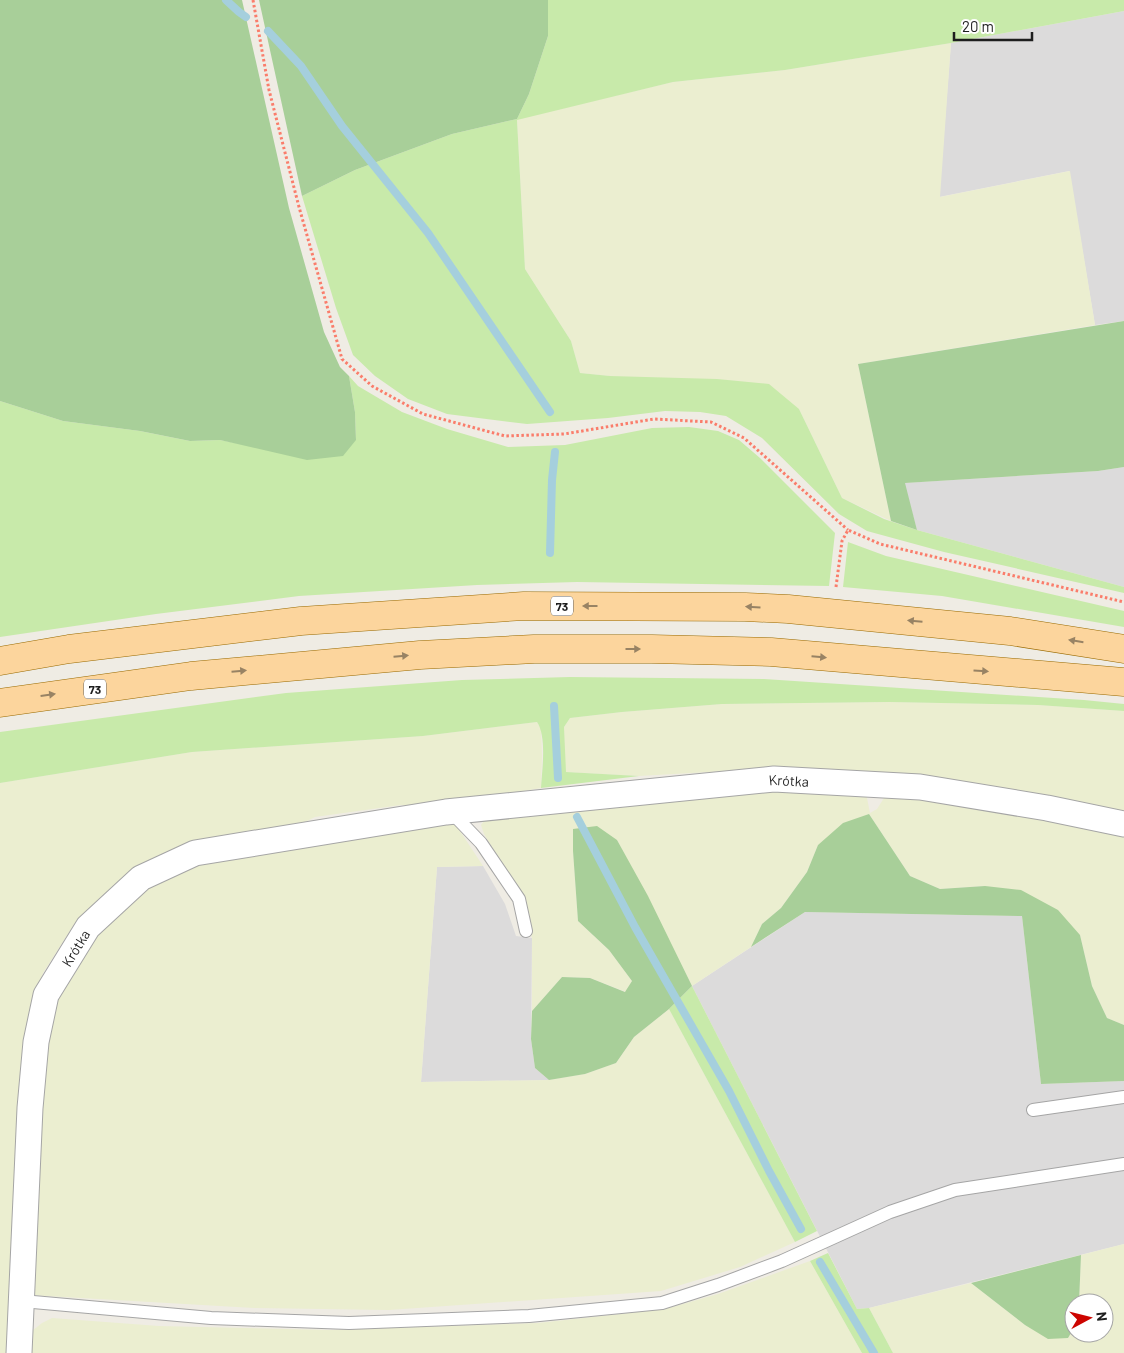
<svg xmlns="http://www.w3.org/2000/svg" width="1124" height="1353" viewBox="0 0 1124 1353" font-family="Barlow,sans-serif">
  <rect width="100%" height="100%" fill="#efece4"/>
  <!-- residential -->
  <g fill="#dcdbdb">
    <path d="M1124 11V321L1095 325 1069 171 939 197 951 43Z"/>
    <path d="M1124 467V587L917 530 904 483 1098 471Z"/>
    <path d="M483 866 505 904 516 936 532 938 531 1039 535 1068 549 1080 421 1082 437 867Z"/>
    <path d="M805 912 1022 916 1041 1084 1124 1081V1244L869 1308 857 1309 692 986Z"/>
  </g>
  <!-- farmland -->
  <g fill="#ebeed0">
    <path d="M951 43 940 197 1070 171 1095 325 858 364 891 521 842 498 799 409 610 376 580 373 571 341 525 269 517 119 673 82 785 70Z"/>
    <path d="M889 702 1038 705 1124 711V813L761 769 639 776 565 772 564 727 570 718 622 712 722 704Z"/>
    <path d="M537 722 541 729 542 756 541 788 425 808 401 805 315 817 297 826 107 893 75 923 43 973 26 1031 12 1353H0V783L192 752 423 736Z"/>
    <path d="M773 786 866 793 870 813 877 809 884 798 894 793 1124 834V1025L1107 1018 1092 986 1080 935 985 886 940 889 910 876 869 814 818 845 807 872 781 908 762 924 751 947 692 986 617 840 573 851 578 921 609 950 632 981 626 992 590 978 562 977 532 1011V938L523 898 484 834 481 825 486 818Z"/>
    <path d="M441 823 456 825 483 866 437 867 421 1082 549 1080 585 1074 616 1063 634 1037 669 1009 795 1242 740 1267 661 1291 389 1310 254 1308 29 1295 41 1065 56 995 82 952 127 903 163 874 206 862Z"/>
    <path d="M1124 1244V1353H893L869 1308 971 1283 1025 1325 1068 1338 1074 1328V1333H1104V1303H1079L1081 1255Z"/>
    <path d="M810 1261 862 1353H30L32 1331 42 1323 52 1318 159 1326 330 1330 538 1323 665 1309 718 1294Z"/>
  </g>
  <!-- grass -->
  <g fill="#c8eaaa">
    <path d="M548 0H1124V11L951 43 785 70 673 82 517 120 525 269 571 341 580 373 610 376 717 379 769 384 799 409 842 498 884 519 917 530 1124 587V593L944 552 867 531 839 514 762 438 726 416 700 412 665 411 608 418 527 424 447 414 408 399 375 376 353 355 336 308 302 196 355 170 452 134 517 119 529 94 548 36Z"/>
    <path d="M349 376 358 386 402 412 447 429 508 447 565 445 652 428 689 427 718 431 739 440 760 458 835 533 829 586 577 582 477 585 299 596 156 614 0 637V401L63 421 140 431 190 441 220 440 256 447 356 440 355 412Z"/>
    <path d="M848 542 886 556 1124 611V627L942 596 843 587Z"/>
    <path d="M570 677 764 679 1084 700 1124 704V711L1038 705 889 702 722 704 622 712 570 718 564 727 566 772 639 776 541 788C542 770 547 737 537 722L423 736 192 752 0 783V732L286 693 462 680Z"/>
    <path d="M692 986 817 1231 795 1242 669 1009Z"/>
    <path d="M828 1253 857 1309 869 1308 893 1353H862L810 1261Z"/>
  </g>
  <!-- forest -->
  <g fill="#a8cf99">
    <path d="M0 0H242L289 208 324 332 340 367 349 376 355 412 356 440 343 456 307 460 220 440 190 441 140 431 63 421 0 401Z"/>
    <path d="M259 0H548V36L529 94 517 119 452 134 355 170 302 196Z"/>
    <path d="M1124 321V467L1098 471 905 483 917 530 891 521 858 364Z"/>
    <path d="M869 814 910 876 940 889 985 886 1021 890 1058 910 1080 935 1092 986 1107 1018 1124 1025V1081L1041 1084 1022 916 805 912 751 947 762 924 781 908 807 872 818 845 843 823Z"/>
    <path d="M597 826 617 840 648 896 692 986 669 1009 634 1037 616 1063 585 1074 549 1080 535 1068 531 1039 532 1011 562 977 590 978 625 992 632 981 609 950 578 921 573 851V829Z"/>
    <path d="M1081 1255 1079 1303H1074V1328L1068 1338 1048 1339 1025 1325 971 1283Z"/>
  </g>
  <g fill="none" stroke-linecap="round" stroke-linejoin="round">
    <!-- stream -->
    <g stroke="#a5cfdd" stroke-width="8">
      <path d="M226 0 239 12 246 17"/>
      <path d="M268 31 301 66 342 126 428 233 550 412"/>
      <path d="M550 553 552 480 555 452"/>
      <path d="M554 706 558 778"/>
      <path d="M577 817 635 927 729 1091 769 1171 801 1229"/>
      <path d="M820 1262 874 1353"/>
    </g>
    <defs>
      <g id="lane">
        <path d="M451 812 481 843 519 899 526 931"/>
        <path d="M1033 1110 1124 1097"/>
        <path d="M22 1301 211 1318 349 1323 529 1316 662 1303 718 1285 782 1261 890 1212 955 1190 1124 1164"/>
      </g>
      <g id="street">
        <path id="s1" d="M19 1353 30 1108 36 1042 46 995 88 927 141 878 195 853 446 812 774 779 920 787 1047 808 1124 824"/>
      </g>
      <g id="primary">
        <path d="M0 661 69 649 301 621 524 606 745 607 788 609 1010 631 1124 649"/>
        <path d="M0 703 191 676 420 655 534 649H652L771 652 1124 682"/>
      </g>
    </defs>
    <!-- lane casing -->
    <use href="#lane" stroke="#a5a5a5" stroke-width="14"/>
    <!-- street casing -->
    <use href="#street" stroke="#a5a5a5" stroke-width="27"/>
    <!-- primary casing -->
    <use href="#primary" stroke="#996a00" stroke-width="29"/>
    <!-- path -->
    <g stroke="#fa7d6b" stroke-width="3" stroke-dasharray="2.5 2.5" stroke-linecap="butt">
      <path d="M253 0 269 90 299 207 342 359 372 386 423 414 505 436 564 434 654 419 711 422 744 438 848 530"/>
      <path d="M836 587 842 541 848 530 880 544 1124 602"/>
    </g>
    <!-- lane -->
    <use href="#lane" stroke="#fff" stroke-width="12"/>
    <!-- street -->
    <use href="#street" stroke="#fff" stroke-width="25"/>
    <!-- primary -->
    <use href="#primary" stroke="#fcd59d" stroke-width="28"/>
  </g>
  <!-- one-way arrows -->
  <defs><path id="oneway-solid" d="M-6-.8H1V-3.2L6.5 0L1 3.2V.8H-6Z" transform="scale(1.25)"/></defs>
  <g fill="#988364">
    <use href="#oneway-solid" transform="translate(590 606) rotate(-180)"/>
    <use href="#oneway-solid" transform="translate(753 607) rotate(-177)"/>
    <use href="#oneway-solid" transform="translate(915 621) rotate(-175)"/>
    <use href="#oneway-solid" transform="translate(1076 641) rotate(-171)"/>
    <use href="#oneway-solid" transform="translate(633 649)"/>
    <use href="#oneway-solid" transform="translate(401 656) rotate(-5)"/>
    <use href="#oneway-solid" transform="translate(819 657) rotate(5)"/>
    <use href="#oneway-solid" transform="translate(239 671) rotate(-5)"/>
    <use href="#oneway-solid" transform="translate(981 671) rotate(4)"/>
    <use href="#oneway-solid" transform="translate(48 695) rotate(-8)"/>
  </g>
  <g text-anchor="middle" dominant-baseline="central" stroke-width="4" stroke-linejoin="round" paint-order="stroke">
    <!-- shield labels -->
    <g fill="#fff" stroke="#626262" stroke-width="1">
      <rect x="551" y="596.5" width="22" height="19" rx="4"/>
      <rect x="84" y="679.5" width="22" height="19" rx="4"/>
    </g>
    <g font-size="12" font-weight="bold" fill="#1e1e1e">
      <text x="562" y="606">73</text>
      <text x="95" y="689">73</text>
    </g>
    <!-- street labels -->
    <g font-size="14" fill="#1e1e1e" stroke="#fff">
      <text stroke="none"><textPath href="#s1" startOffset="1170">Krótka</textPath></text>
      <text stroke="none"><textPath href="#s1" startOffset="415">Krótka</textPath></text>
    </g>
  </g>
  <!-- north arrow -->
  <g transform="translate(1089 1318) rotate(83)"><circle r="24" fill="#ffffff" stroke="#a5a5a5"/>
  <path d="M0-4L9 19L0 12L-9 19Z" fill="#cd0500"/>
  <text y="-8" font-size="14" font-weight="bold" text-anchor="middle" fill="#1e1e1e">N</text>
  </g>
  <!-- scale -->
  <path d="M954 32v8h78v-8" fill="none" stroke="#1e1e1e" stroke-width="2.5"/>
  <text x="962" y="32" font-size="15" fill="#1e1e1e" stroke="#ffffff" stroke-width="4" paint-order="stroke">20 m</text>
</svg>
